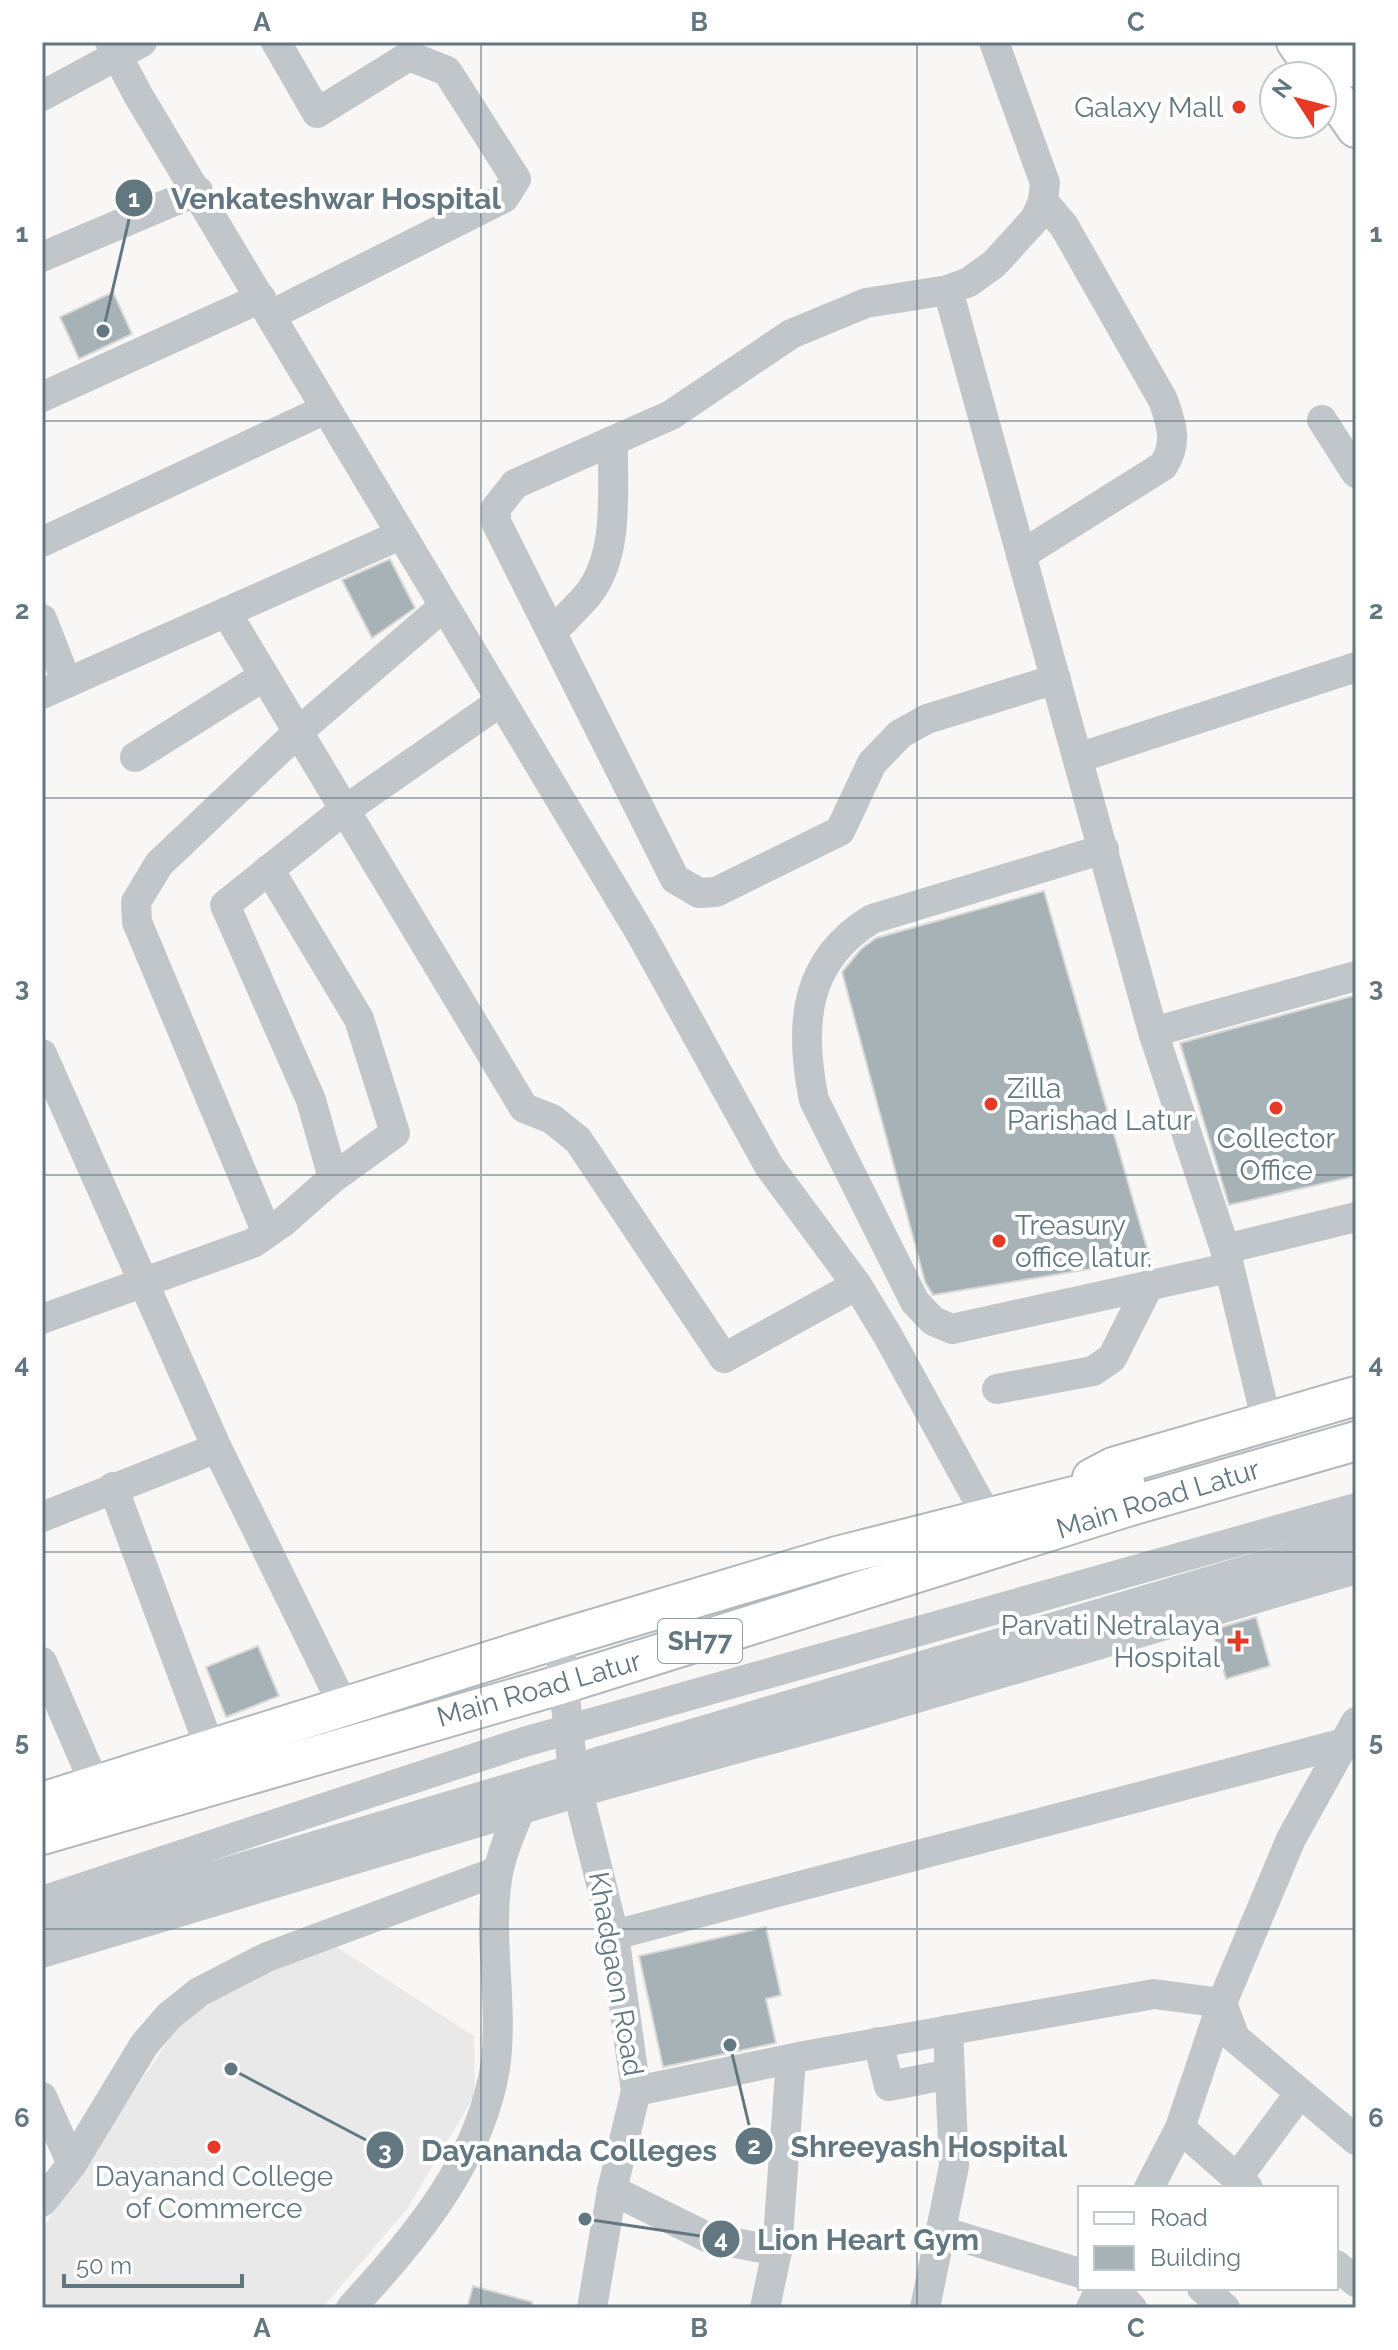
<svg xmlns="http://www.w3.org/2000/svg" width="1398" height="2350" viewBox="0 0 1398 2350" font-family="Raleway,sans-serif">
  <rect width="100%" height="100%" fill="#f8f7f5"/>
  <!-- built -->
  <path fill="#e8e9e8" d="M335 1946 474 2036 475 2095 407 2209 322 2308H42V2229L182 2020 248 1978Z"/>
  <!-- building -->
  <g fill="#a7b2b6" stroke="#d9d9d7" stroke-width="2">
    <path d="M113 292 132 334 79 359 60 317Z"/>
    <path d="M390 559 415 608 372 638 342 580Z"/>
    <path d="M1044 891 1150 1259 933 1295 925 1282 842 972 861 949 876 938Z"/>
    <path d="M1356 995V1176L1229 1205 1180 1043Z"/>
    <path d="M1256 1617 1270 1666 1226 1679 1212 1630Z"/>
    <path d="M258 1646 279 1696 226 1717 206 1667Z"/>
    <path d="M766 1927 781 1995 766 1999 776 2043 663 2067 639 1956Z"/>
    <path d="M473 2286 532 2302V2308H467Z"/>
  </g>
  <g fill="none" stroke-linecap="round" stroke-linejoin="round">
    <defs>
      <g id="major">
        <path d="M1296 42 1320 76"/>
        <path d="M1338 42 1356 68"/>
        <path d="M1322 79 1356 128"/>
        <path d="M1092 1478 1113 1467 1356 1396"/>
        <path d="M42 1802 559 1639 837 1556 1125 1483"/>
        <path d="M42 1835 563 1684 1127 1507 1356 1441"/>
      </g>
    </defs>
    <!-- major casing -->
    <use href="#major" stroke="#b2b8bb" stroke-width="42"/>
    <!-- minor -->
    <g stroke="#c0c6c9" stroke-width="30">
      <path d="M110 42 138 95 641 934 769 1166 857 1285 888 1336 988 1518"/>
      <path d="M994 42 1045 183 1043 201 1035 219 994 264 969 282 948 290 866 303 791 334 671 415 515 484 496 508V522L675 879 699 893 716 892 840 831 872 763 900 734 927 719 1056 679"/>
      <path d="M42 96 142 42"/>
      <path d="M42 257 198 191"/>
      <path d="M948 290 1153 1032 1225 1249 1267 1423"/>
      <path d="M271 315 504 198 516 179 447 71 409 56 317 113 276 42"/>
      <path d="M42 397 261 298"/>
      <path d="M1322 420 1356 473"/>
      <path d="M42 542 326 409"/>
      <path d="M1021 555 1163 466C1178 443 1172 425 1163 400L1064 226 1043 201"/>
      <path d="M226 612 524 1108 552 1119 578 1140 724 1358 857 1285"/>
      <path d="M42 619 67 683"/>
      <path d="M552 633C564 619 579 606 590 592 620 551 612 488 613 441"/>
      <path d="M42 694 400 535"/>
      <path d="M135 757 264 676"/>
      <path d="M1078 758 1356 667"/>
      <path d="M1104 849 872 919C803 961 799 1026 814 1100L915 1302 933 1321 952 1329 1228 1268"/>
      <path d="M269 869 359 1019 395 1133 333 1178"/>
      <path d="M1153 1032 1356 976"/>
      <path d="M42 1054 217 1448 344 1707"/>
      <path d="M267 1233 137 922 136 902 159 864 298 732 443 607"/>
      <path d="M1225 1249 1356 1217"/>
      <path d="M42 1319 253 1243 282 1223 333 1178 311 1100 225 905 335 817 500 702"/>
      <path d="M997 1389 1093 1371 1112 1358 1149 1285"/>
      <path d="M113 1487 210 1748"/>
      <path d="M42 1517 217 1448"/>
      <path d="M559 1639 573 1772 614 1935 636 2091 612 2190 592 2308"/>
      <path d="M42 1662 95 1785"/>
      <path d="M42 1901 524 1742 1356 1508"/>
      <path d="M42 1927C481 1799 917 1665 1356 1538"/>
      <path d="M614 1935 1348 1742"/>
      <path d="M42 1953 579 1792 855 1716 1356 1569"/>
      <path d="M878 2042 889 2086 950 2074"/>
      <path d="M636 2091 804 2056 1154 1994 1222 2003 1235 2038 1356 2140"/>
      <path d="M42 2097 72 2164"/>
      <path d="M1180 2128 1248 2188"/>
      <path d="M1237 2178 1300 2093"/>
      <path d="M1149 2188 1180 2128 1222 2003 1291 1839 1356 1722"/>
      <path d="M612 2190 709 2238 777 2251"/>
      <path d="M42 2202 72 2164 144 2045 169 2016 199 1992 267 1957 498 1871"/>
      <path d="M941 2231 1080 2273"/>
      <path d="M1336 2265 1356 2282"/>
      <path d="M1112 2288 1132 2308"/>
      <path d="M1202 2288 1225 2308"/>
      <path d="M351 2308C415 2238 483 2159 496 2061 503 1999 487 1935 498 1873 502 1851 512 1830 520 1810"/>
      <path d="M765 2308 777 2251 791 2059"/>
      <path d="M925 2308 954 2166 948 2030"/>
      <path d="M1091 2308 1101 2288"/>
    </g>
    <!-- major -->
    <use href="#major" stroke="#fff" stroke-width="38"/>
  </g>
  <!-- grid -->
  <path fill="none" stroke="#627780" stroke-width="2" stroke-opacity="0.55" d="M481 42V2308M917 42V2308M42 421H1356M42 798H1356M42 1175H1356M42 1552H1356M42 1929H1356"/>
  <!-- markers -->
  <g fill="#e63926" stroke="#fff" stroke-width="3">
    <circle cx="1239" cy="107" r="8"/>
    <circle cx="991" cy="1104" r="8"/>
    <circle cx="1276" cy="1108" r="8"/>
    <circle cx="999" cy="1241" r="8"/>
    <path d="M1234 1629h8v8h8v8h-8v8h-8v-8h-8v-8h8z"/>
    <circle cx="214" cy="2147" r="8"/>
  </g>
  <g text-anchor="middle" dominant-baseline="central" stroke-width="8" stroke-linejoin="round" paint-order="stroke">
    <!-- shield labels -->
    <rect fill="#fff" stroke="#91a0a6" stroke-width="2" x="658" y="1619" width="84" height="44" rx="6"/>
    <g font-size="26" font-weight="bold" fill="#627780">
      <text x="700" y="1641">SH77</text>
    </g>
    <!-- poi labels -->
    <g font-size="28" fill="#627780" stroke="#fff" text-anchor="end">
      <text x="1223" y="107">Galaxy Mall</text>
      <text x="1007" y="1088" text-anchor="start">Zilla<tspan x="1007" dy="32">Parishad Latur</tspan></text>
      <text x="1276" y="1138" text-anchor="middle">Collector<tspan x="1276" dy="32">Office</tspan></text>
      <text x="1015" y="1225" text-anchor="start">Treasury<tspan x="1015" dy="32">office latur.</tspan></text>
      <text x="1220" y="1625">Parvati Netralaya<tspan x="1220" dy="32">Hospital</tspan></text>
      <text x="214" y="2176" text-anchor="middle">Dayanand College<tspan x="214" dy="32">of Commerce</tspan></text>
    </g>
    <!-- street labels -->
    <g font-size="28" fill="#627780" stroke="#fff">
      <text transform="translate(1158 1499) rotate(-17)">Main Road Latur</text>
      <text transform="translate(539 1689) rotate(-16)">Main Road Latur</text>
      <text transform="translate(616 1974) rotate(80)">Khadgaon Road</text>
    </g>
  </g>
  <!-- callouts -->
  <path fill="none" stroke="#627780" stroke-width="3" d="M103 331L134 198M730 2045L754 2146M231 2069L385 2150M585 2219L721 2239"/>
  <g fill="#627780" stroke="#fff" stroke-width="3">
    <circle cx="103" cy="331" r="8"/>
    <circle cx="730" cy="2045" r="8"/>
    <circle cx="231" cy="2069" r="8"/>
    <circle cx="585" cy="2219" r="8"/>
    <circle cx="134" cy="198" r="20"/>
    <circle cx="754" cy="2146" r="20"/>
    <circle cx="385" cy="2150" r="20"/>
    <circle cx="721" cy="2239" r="20"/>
  </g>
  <g font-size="24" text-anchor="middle" font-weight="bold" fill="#fff">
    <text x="134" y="207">1</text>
    <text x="754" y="2154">2</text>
    <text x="385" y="2159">3</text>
    <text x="721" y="2248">4</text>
  </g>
  <g font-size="30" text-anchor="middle" font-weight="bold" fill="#627780" stroke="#fff" stroke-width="8" stroke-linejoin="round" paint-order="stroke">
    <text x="336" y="209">Venkateshwar Hospital</text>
    <text x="929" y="2157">Shreeyash Hospital</text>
    <text x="569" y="2161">Dayananda Colleges</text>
    <text x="868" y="2250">Lion Heart Gym</text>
  </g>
  <!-- border -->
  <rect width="1398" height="2350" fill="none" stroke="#ffffff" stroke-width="88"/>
  <!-- legend -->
  <rect x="1078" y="2186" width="260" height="104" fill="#ffffff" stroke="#c0c9cc" stroke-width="2"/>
  <rect x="1094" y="2212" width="40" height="12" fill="#ffffff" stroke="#c0c9cc" stroke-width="2"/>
  <text x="1150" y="2226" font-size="24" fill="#627780">Road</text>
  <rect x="1094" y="2246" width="40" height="24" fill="#a7b2b6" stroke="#c0c9cc" stroke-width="2"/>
  <text x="1150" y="2266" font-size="24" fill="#627780">Building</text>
  <!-- north arrow -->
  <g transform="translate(1298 100) rotate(306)"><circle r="38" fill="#ffffff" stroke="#c0c9cc" stroke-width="2"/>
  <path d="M0-6L14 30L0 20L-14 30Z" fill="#e63926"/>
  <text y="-12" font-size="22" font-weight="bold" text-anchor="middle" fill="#627780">N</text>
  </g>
  <!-- scale -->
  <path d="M64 2274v12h178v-12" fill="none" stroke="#627780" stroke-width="4"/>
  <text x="76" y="2274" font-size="24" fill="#627780" stroke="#ffffff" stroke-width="6" paint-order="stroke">50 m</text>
  <rect x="44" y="44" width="1310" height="2262" fill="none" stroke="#627780" stroke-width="3"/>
  <g font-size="26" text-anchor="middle" font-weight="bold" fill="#627780">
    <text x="262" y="31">A</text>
    <text x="699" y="31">B</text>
    <text x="1136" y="31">C</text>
    <text x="22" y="242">1</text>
    <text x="1376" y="242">1</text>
    <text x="22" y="619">2</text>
    <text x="1376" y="619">2</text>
    <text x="22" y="996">3</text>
    <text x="1376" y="996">3</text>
    <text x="22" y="1373">4</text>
    <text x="1376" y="1373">4</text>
    <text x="22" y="1750">5</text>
    <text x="1376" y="1750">5</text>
    <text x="22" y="2127">6</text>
    <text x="1376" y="2127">6</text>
    <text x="262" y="2337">A</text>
    <text x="699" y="2337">B</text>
    <text x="1136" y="2337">C</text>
  </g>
</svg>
